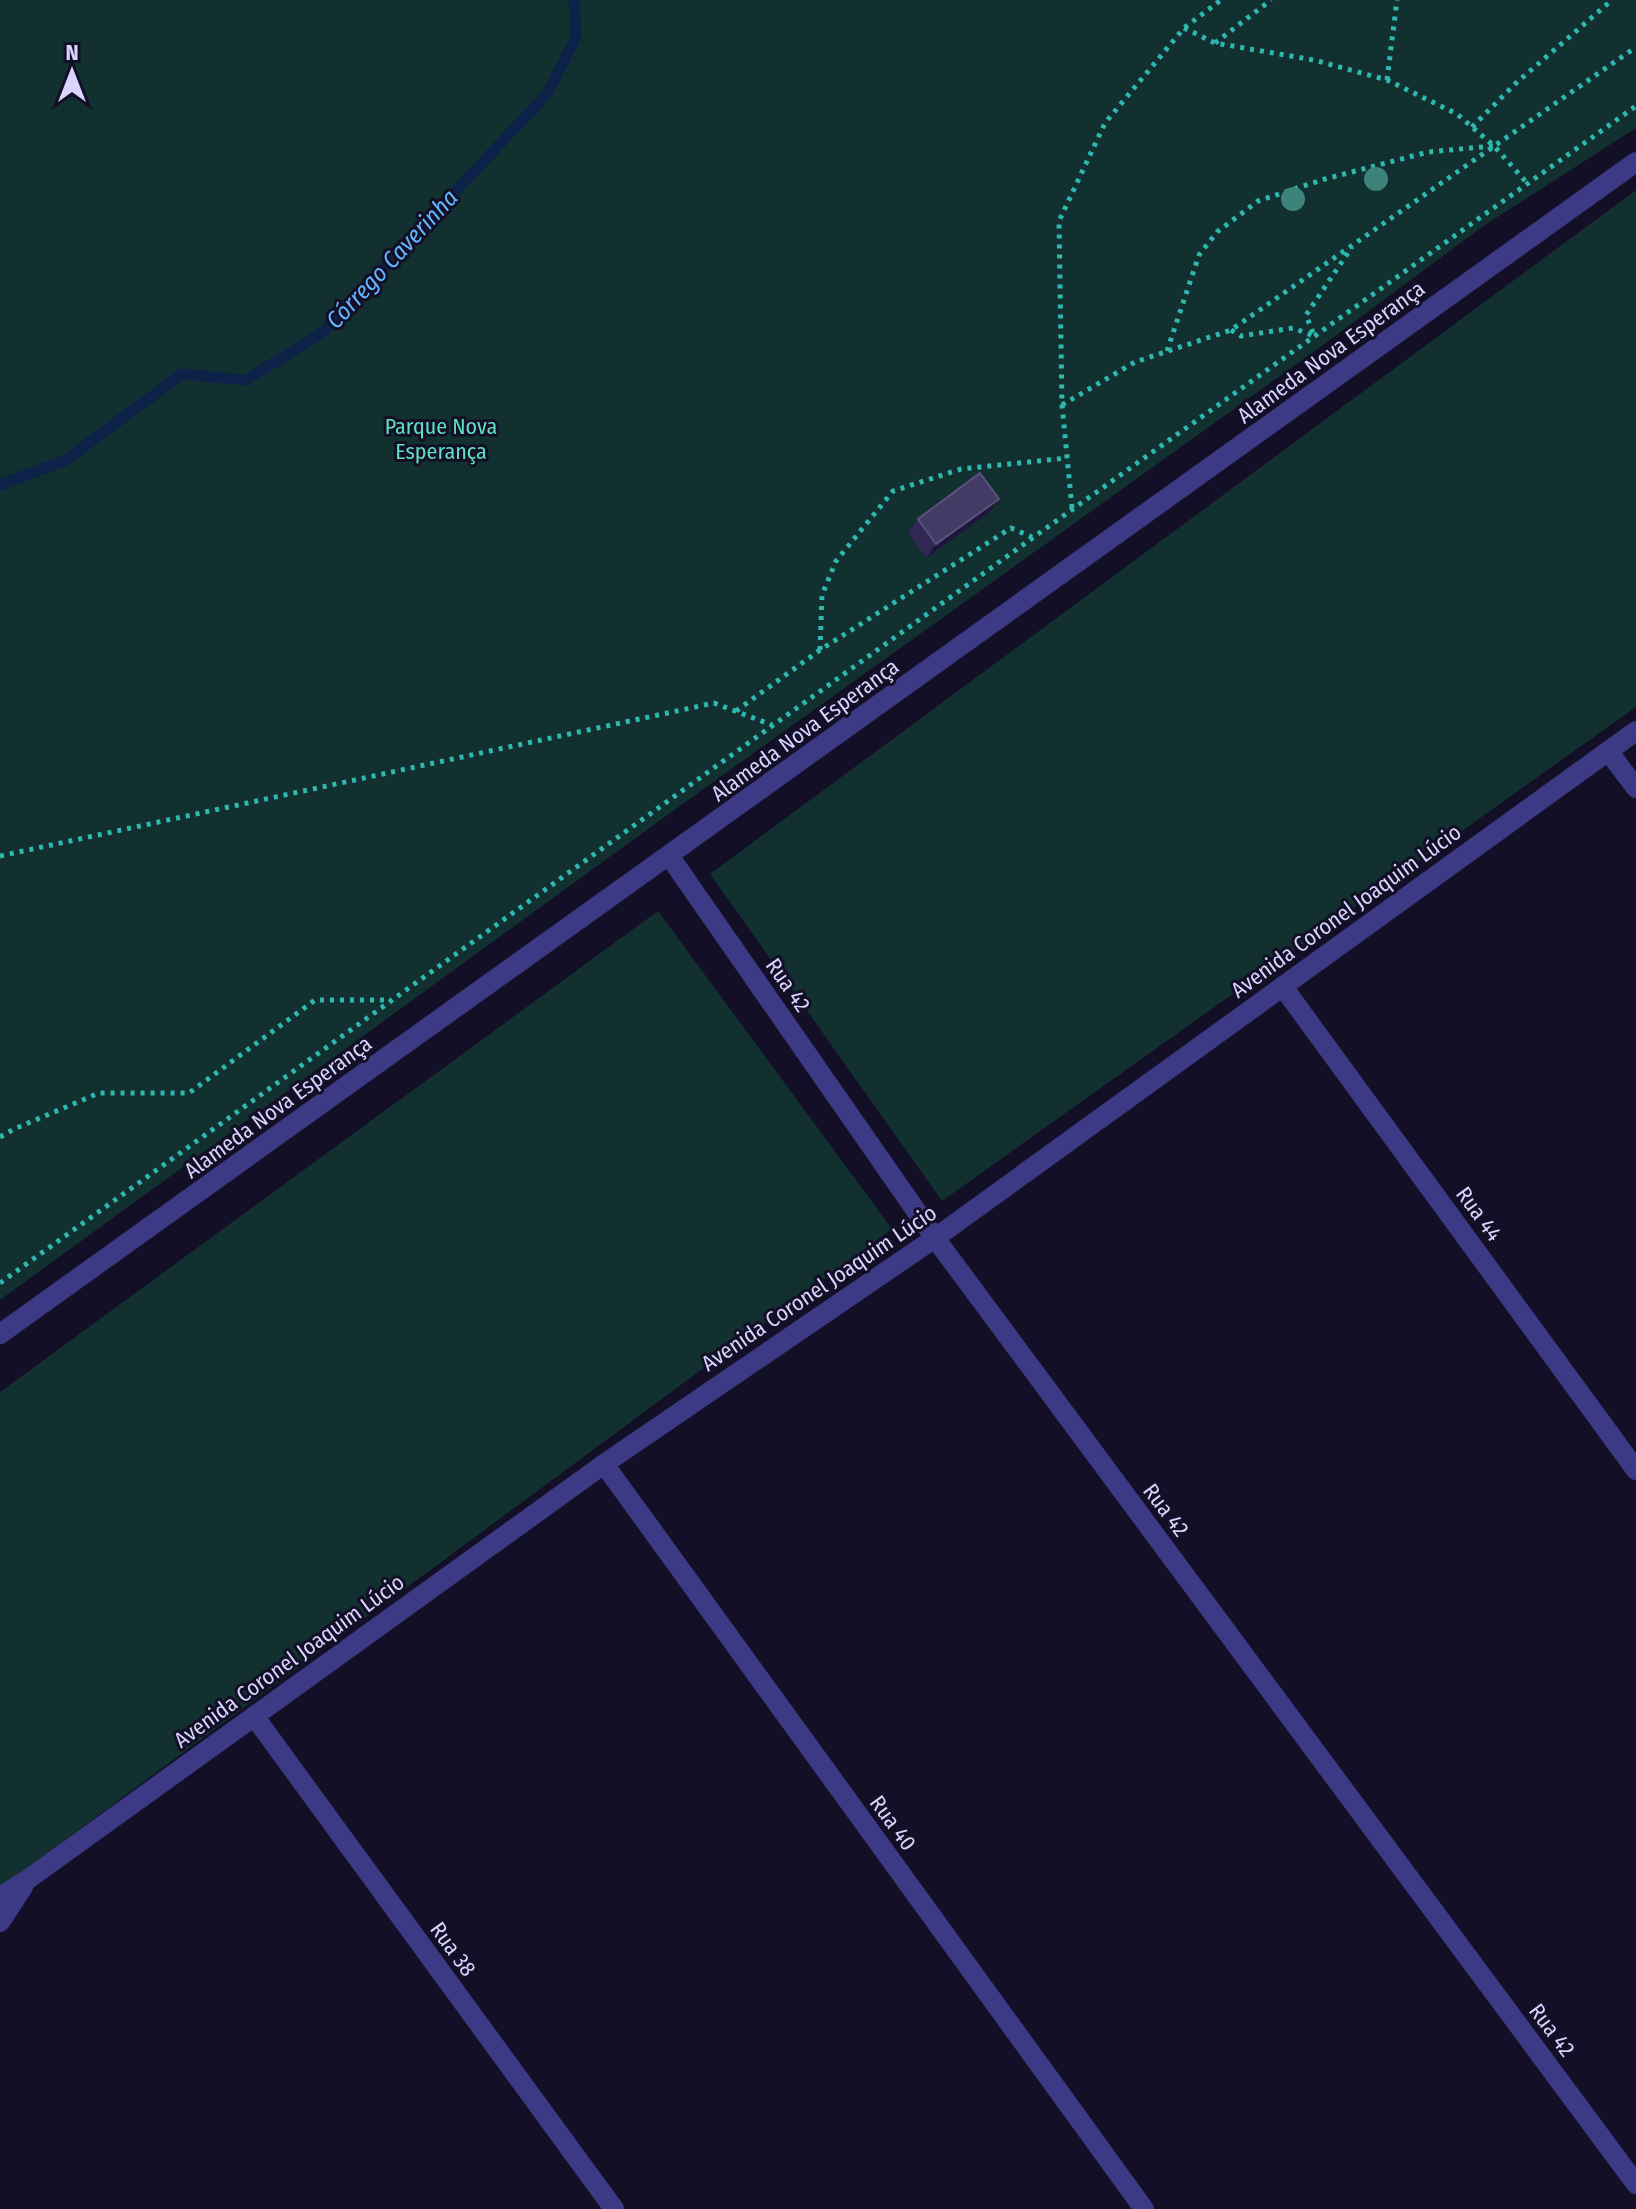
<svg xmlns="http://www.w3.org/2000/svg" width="1636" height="2209" viewBox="0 0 1636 2209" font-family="'Fira Sans Condensed',sans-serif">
  <rect width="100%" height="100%" fill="#130f26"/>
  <!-- green -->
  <g fill="#12302f">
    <path d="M0 0H1636V128L1482 227 1322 346 666 816 0 1300Z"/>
    <path d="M1636 190V707L942 1201 710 874Z"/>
    <path d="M658 911 892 1229 0 1888V1392Z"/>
  </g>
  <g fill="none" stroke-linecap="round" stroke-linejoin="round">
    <!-- stream -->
    <path stroke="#0c2248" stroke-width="11" d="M0 485 66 460 182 374 246 380 322 333 547 94 576 37 574 0"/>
    <!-- path -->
    <g stroke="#2fb8b0" stroke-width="5" stroke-dasharray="4 6" stroke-linecap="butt">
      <path d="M1184 28 1215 43 1314 60 1387 80 1457 114 1494 146 1527 183"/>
      <path d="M1215 43 1271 0"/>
      <path d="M1387 80 1397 0"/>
      <path d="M1472 127 1515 84 1612 0"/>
      <path d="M1231 330 1241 336 1293 328 1314 336 1306 315 1352 247"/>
      <path d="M1167 351 1199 255 1217 232 1258 201 1325 179 1428 152 1493 146"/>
      <path d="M1062 405 1135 362 1231 330 1636 47"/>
      <path d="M1072 508 1062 405 1059 221 1105 123 1184 28 1221 0"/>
      <path d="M820 650 822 595 836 561 893 491 961 469 1067 458"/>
      <path d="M736 711 820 650 1011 528 1032 537"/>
      <path d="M0 856 714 703 772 725"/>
      <path d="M0 1137 14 1129 99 1093H189L315 1000H391"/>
      <path d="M0 1283 1038 534 1636 106"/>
    </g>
    <!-- minor -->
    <g stroke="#3d3a85" stroke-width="20">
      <path d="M1608 751 1636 788"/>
      <path d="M670 857 935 1238 1636 2184"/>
      <path d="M1283 987 1636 1470"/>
      <path d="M0 1334 1636 162"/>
      <path d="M604 1464 1144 2209"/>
      <path d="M254 1716 614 2209"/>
      <path d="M0 1897 27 1880 604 1464 935 1238 1636 731"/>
      <path d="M0 1922 23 1887"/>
    </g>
  </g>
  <!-- trees -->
  <g fill="#3d827b">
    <circle cx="1376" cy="179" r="12"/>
    <circle cx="1293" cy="199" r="12"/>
  </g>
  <!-- wall -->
  <path fill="#312854" d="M989 513 926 558 908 533 918 519Z"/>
  <!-- shaded-wall -->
  <path fill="#1d163a" d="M999 499 989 513 926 558 936 544Z"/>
  <!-- building -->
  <path fill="#433a66" stroke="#5a527e" stroke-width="2" d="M980 473 999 499 936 544 918 519Z"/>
  <g text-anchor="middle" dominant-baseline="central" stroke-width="6" stroke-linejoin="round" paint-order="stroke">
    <!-- street labels -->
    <g font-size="22" fill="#d9d4ff" stroke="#130f26">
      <text transform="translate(1331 352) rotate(-36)">Alameda Nova Esperança</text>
      <text transform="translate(805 730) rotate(-36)">Alameda Nova Esperança</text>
      <text transform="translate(1346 911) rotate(-36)">Avenida Coronel Joaquim Lúcio</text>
      <text transform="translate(788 985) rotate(55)">Rua 42</text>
      <text transform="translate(278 1107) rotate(-36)">Alameda Nova Esperança</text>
      <text transform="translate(1479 1214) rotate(54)">Rua 44</text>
      <text transform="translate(819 1288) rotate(-34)">Avenida Coronel Joaquim Lúcio</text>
      <text transform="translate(1166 1510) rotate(53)">Rua 42</text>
      <text transform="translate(289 1661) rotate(-36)">Avenida Coronel Joaquim Lúcio</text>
      <text transform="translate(893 1823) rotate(54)">Rua 40</text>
      <text transform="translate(453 1949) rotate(54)">Rua 38</text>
      <text transform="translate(1552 2030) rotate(53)">Rua 42</text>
    </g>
    <!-- park labels -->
    <g font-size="22" fill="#5fe0c0" stroke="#130f26">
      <text x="441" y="426">Parque Nova<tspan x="441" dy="25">Esperança</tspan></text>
    </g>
    <!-- water labels -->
    <g font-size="24" font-style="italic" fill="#62b6ff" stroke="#130f26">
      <text transform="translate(392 259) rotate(-47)">Córrego Caverinha</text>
    </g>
  </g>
  <!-- north arrow -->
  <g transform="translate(72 72)" stroke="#130f26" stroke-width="6" paint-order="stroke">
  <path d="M0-6L14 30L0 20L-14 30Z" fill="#d9d4ff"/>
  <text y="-12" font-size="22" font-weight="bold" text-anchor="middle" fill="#d9d4ff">N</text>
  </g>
</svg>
